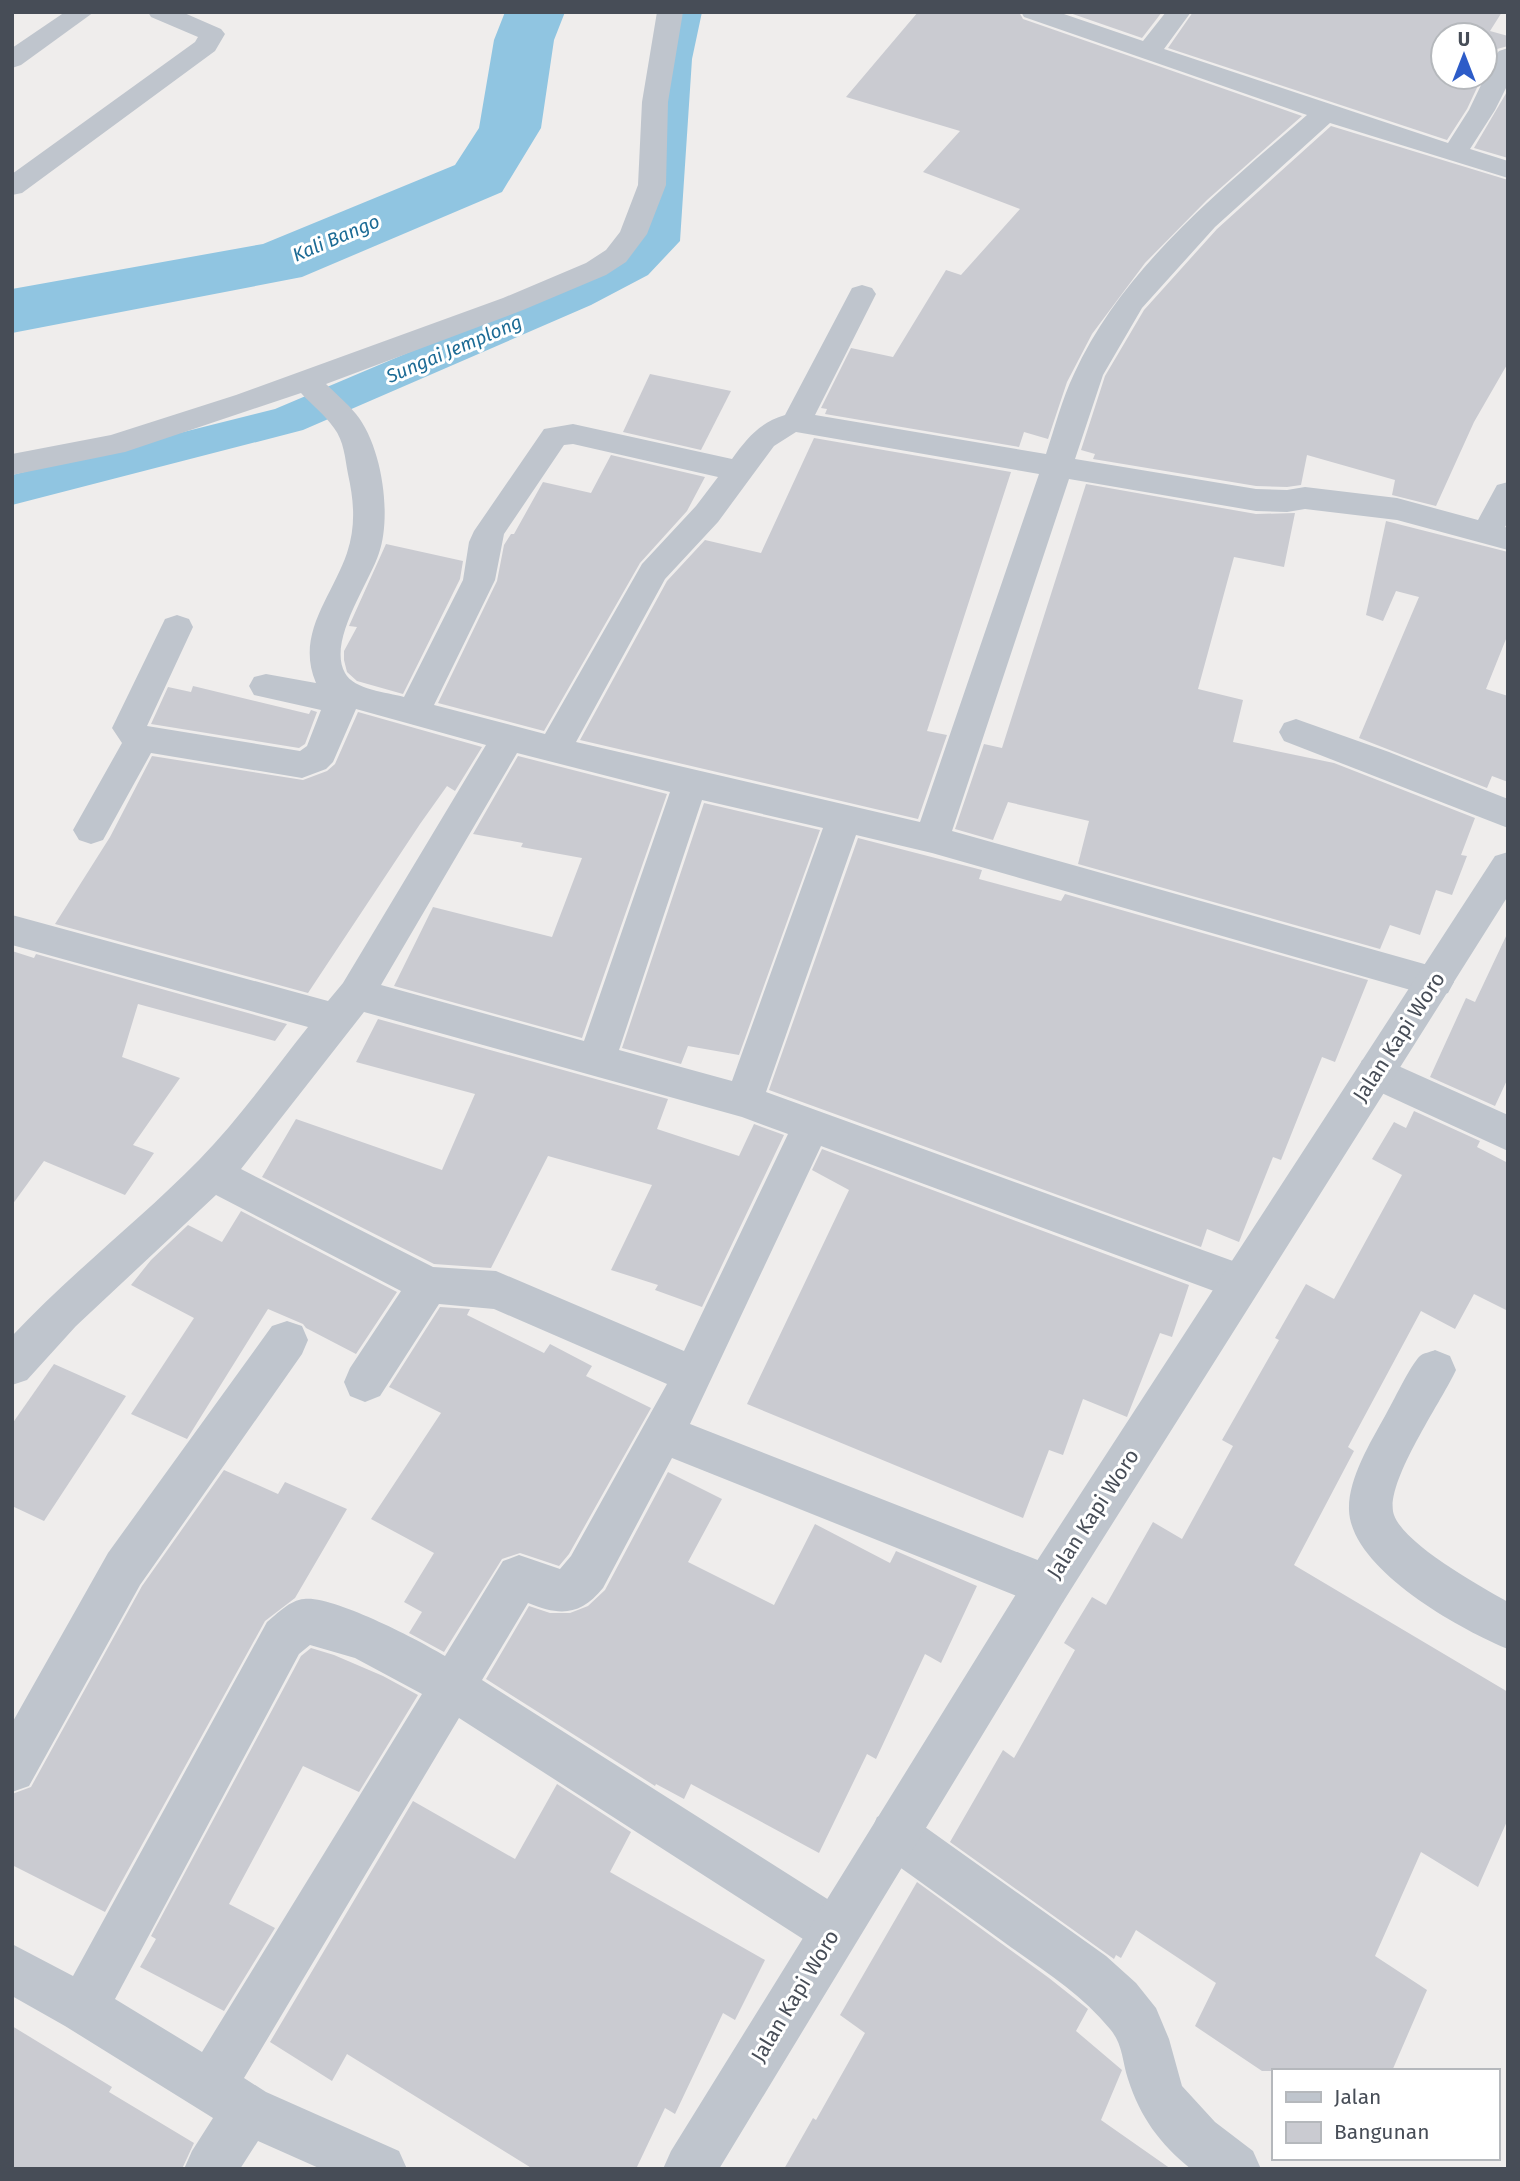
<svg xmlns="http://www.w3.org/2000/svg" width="1520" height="2181" viewBox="0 0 1520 2181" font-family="'Fira Sans',sans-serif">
  <rect width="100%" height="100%" fill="#efedec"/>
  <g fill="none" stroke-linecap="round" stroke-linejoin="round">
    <!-- canal -->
    <path fill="#90c5e1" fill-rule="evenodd" d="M666 12H702L692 59 680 241 648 275 591 305 303 430 12 505V475L275 409 563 287 620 257 641 238 656 59Z"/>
    <!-- river -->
    <path fill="#90c5e1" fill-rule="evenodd" d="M505 12H565L554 40 541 128 502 192 302 277 12 333V289L263 244 455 165 479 128 494 40Z"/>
  </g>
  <!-- building -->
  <g fill="#cacbd1">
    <path d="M918 12H1019L1023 19 1302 116 1207 200 1145 263 1092 334 1067 382 1048 439 1024 432 1019 447 825 414 827 409 821 408 851 348 893 357 946 270 961 275 1020 209 923 172 960 131 846 97Z"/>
    <path d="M1067 12H1162L1142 38Z"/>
    <path d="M1193 12H1502L1490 31 1508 36V46L1497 49 1485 71V35H1443V77H1482L1467 109 1447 140 1168 48Z"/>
    <path d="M1508 90V158L1474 148Z"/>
    <path d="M1331 126 1508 180V363L1474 422 1436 506 1392 495 1395 480 1307 455 1301 485 1287 487 1256 486 1093 459 1095 454 1081 450 1105 376 1144 310 1217 229Z"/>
    <path d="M650 374 731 391 701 450 623 432Z"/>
    <path d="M814 438 1011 472 927 731 947 735 918 819 580 740 667 581 705 540 761 553Z"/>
    <path d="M611 455 705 477 687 511 640 563 544 731 438 703 497 581 504 545 511 534H514L543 482 591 493Z"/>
    <path d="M1086 484 1256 514 1295 513 1284 567 1234 557 1198 689 1243 700 1233 742 1334 763 1475 818 1461 855 1467 856 1452 895 1436 890 1420 935 1390 925 1380 949 1078 864 1089 821 1008 802 993 840 955 829 984 744 1002 748Z"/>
    <path d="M1386 521 1508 552V634L1486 689 1508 696V782L1492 776 1487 788 1359 738 1419 597 1396 591 1383 621 1366 615Z"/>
    <path d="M386 544 463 561 460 579 403 694 357 681 347 672 344 660V651L357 627 349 626Z"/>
    <path d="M193 686 309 714 311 710 317 712 305 744 299 748 151 724 168 687 191 692Z"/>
    <path d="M358 712 482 747 455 791 447 786 420 824 308 993 55 924 110 837 152 756 303 780 327 771 335 764Z"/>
    <path d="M518 756 667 794 582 1038 394 986 433 907 552 937 582 858 521 847 523 843 473 834Z"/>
    <path d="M704 803 820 830 739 1055 688 1046 681 1064 622 1048Z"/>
    <path d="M858 838 982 870 979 879 1061 901 1065 894 1368 980 1335 1062 1322 1057 1281 1160 1273 1157 1239 1242 1207 1229 1201 1247 769 1090Z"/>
    <path d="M1508 932V1078L1495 1106 1430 1077 1466 998 1475 1002Z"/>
    <path d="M12 951 34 958 36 954 287 1024 275 1041 138 1004 122 1057 180 1078 133 1145 154 1153 125 1195 44 1161 12 1205Z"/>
    <path d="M378 1019 668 1099 657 1129 739 1156 754 1124 784 1135 702 1307 655 1290 658 1285 611 1270 652 1185 548 1156 491 1268 434 1264 262 1177 296 1119 442 1170 475 1094 356 1062Z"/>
    <path d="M1414 1111 1480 1141 1477 1147 1508 1163V1311L1474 1294 1455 1329 1421 1311 1348 1447 1354 1451 1294 1565 1508 1692V1819L1478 1887 1421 1852 1375 1956 1427 1990 1392 2071H1262L1195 2026 1216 1983 1136 1930 1121 1958 1116 1955 1114 1959 950 1842 1003 1750 1014 1758 1075 1650 1064 1643 1092 1597 1106 1605 1153 1522 1182 1539 1233 1446 1222 1440 1279 1340 1275 1338 1306 1284 1334 1299 1402 1175 1372 1159 1394 1122 1406 1128Z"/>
    <path d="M822 1149 1189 1285 1172 1337 1160 1333 1127 1417 1083 1399 1063 1455 1049 1450 1023 1518 747 1404 849 1190 812 1170Z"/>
    <path d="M241 1211 397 1292 356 1354 306 1328 303 1324 268 1309 187 1439 131 1414 194 1318 131 1285 151 1260 188 1225 222 1242Z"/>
    <path d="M440 1307 470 1309 467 1315 544 1353 550 1344 592 1366 586 1376 651 1408 569 1554 559 1566 520 1553 502 1559 444 1652 409 1633 422 1612 404 1602 434 1553 371 1519 441 1413 389 1387Z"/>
    <path d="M54 1364 126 1396 44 1521 12 1506V1424Z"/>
    <path d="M224 1470 278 1494 285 1482 347 1509 295 1598 265 1621 105 1912 12 1865V1794L31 1787 142 1586Z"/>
    <path d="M668 1472 722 1499 688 1562 774 1605 815 1524 890 1563 896 1551 977 1586 941 1663 925 1654 876 1759 867 1754 819 1853 691 1784 684 1799 656 1784 655 1786 486 1679 529 1606 550 1613H570L588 1606 605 1590Z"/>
    <path d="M311 1648 334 1655 383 1676 418 1695 359 1792 303 1766 229 1904 275 1928 224 2011 140 1967 156 1939 151 1936 301 1656Z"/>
    <path d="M557 1784 631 1832 610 1872 765 1960 735 2020 723 2013 675 2114 665 2108 636 2169H533L347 2054 332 2081 270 2042 413 1801 515 1859Z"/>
    <path d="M917 1882 1049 1978 1088 2009 1076 2031 1122 2070 1101 2120 1171 2169H784L813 2118 816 2120 865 2033 840 2015Z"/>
    <path d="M12 2026 112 2087 109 2092 194 2143 182 2169H12Z"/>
  </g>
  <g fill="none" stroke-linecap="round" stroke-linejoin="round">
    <!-- minor -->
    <g fill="#bfc5cd" fill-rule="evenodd">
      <path d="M65 12H94L21 65 12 68V48Z"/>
      <path d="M148 12H182L221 29 225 34 215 51 22 193 12 195V174L195 42 198 37 151 17Z"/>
      <path d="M657 12H683L668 102 666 185 647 234 626 262 606 275 523 310 326 384C336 394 347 403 356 414 382 446 392 515 379 553 369 584 327 641 345 673 354 690 387 692 404 697L463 580 469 542 474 531 544 429 573 424 732 459C747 438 759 423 785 415L852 288 862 285 872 288 876 294 815 415 1046 454C1055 427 1062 399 1074 374 1123 267 1221 190 1307 115L1024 17 1021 12H1058L1143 41 1166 12H1191L1164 49 1448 143 1469 110 1495 56 1499 51 1508 48V84L1495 110 1470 149 1508 161V178L1330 123 1215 227 1142 308 1103 375 1075 459 1256 489 1287 490 1305 487 1397 498 1478 520 1497 485 1508 482V522L1505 527 1508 528V550L1397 520 1305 509 1287 512 1256 511 1069 479 952 831 1435 967 1448 971 1454 982 1448 993 1435 997 932 853 856 835 766 1092 1255 1269 1261 1282 1255 1295 1241 1301 821 1146 690 1424 1063 1570 1069 1586 1063 1602 1047 1608 672 1458 603 1588C580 1616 560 1616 528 1603L482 1680 851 1914 858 1931 851 1948 834 1955 817 1948 459 1718 244 2078 266 2092 399 2151 407 2169H321L258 2141 240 2169H184L192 2151 213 2118 65 2026 12 1996V1944L73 1976 267 1622C277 1614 290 1600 304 1599 332 1595 419 1640 445 1656L503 1561 519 1555 560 1569 571 1556 667 1384 494 1309 439 1304 380 1396 365 1402 350 1396 344 1382 350 1368 401 1291 216 1195 76 1326 27 1380 12 1385V1336C71 1273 139 1221 199 1160 239 1119 272 1072 308 1027L12 945V915L328 1001 343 983 486 745 356 709 333 762 326 769 302 778 151 753 103 840 91 844 79 840 73 830 122 743 112 728 165 619 177 615 189 619 193 627 147 726 300 751 307 746 321 710 254 695 249 686 254 677 266 674 316 683C295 634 332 597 347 553 356 526 354 501 348 474 345 458 344 441 334 428 325 415 311 404 301 393L125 452 12 475V454L111 435 236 395 503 298 586 263 606 250 620 232 638 185 642 102ZM796 432 1039 474 920 822 576 742 665 579 718 522 774 446ZM573 444 718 477 696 506 642 564 545 734 434 705 495 580 504 534 564 445ZM517 753 670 792 584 1041 381 985ZM702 800 823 828 732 1081 619 1050ZM364 1012 742 1117 788 1134 684 1351 496 1271 433 1267 241 1169ZM310 1645 355 1658 422 1694 202 2052 115 1999 299 1654Z"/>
      <path d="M1296 719 1389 752 1508 799V828L1284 741 1279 732 1284 723Z"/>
      <path d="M1376 1056 1508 1115V1151L1362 1084 1357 1072 1362 1060Z"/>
      <path d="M287 1321 302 1326 308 1340 302 1354 140 1585 29 1786 12 1792V1723L108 1553 272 1326Z"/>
      <path d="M1435 1350 1450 1356 1456 1370C1442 1401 1383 1485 1394 1515 1405 1545 1480 1586 1508 1602V1649C1459 1629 1351 1569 1349 1510 1348 1479 1370 1443 1385 1416 1392 1404 1411 1364 1420 1356 1423 1353 1431 1352 1435 1350Z"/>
      <path d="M894 1810 911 1817 1106 1956 1136 1983 1156 2008 1169 2039 1182 2086 1215 2122 1253 2151 1261 2169H1191C1160 2144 1140 2117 1128 2079 1122 2061 1123 2044 1110 2029 1083 1996 1046 1972 1012 1948 967 1915 922 1883 877 1851L870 1834 877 1817Z"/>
    </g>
    <!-- tertiary -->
    <path fill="#bfc5cd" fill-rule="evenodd" d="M1508 852V896L1063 1602 719 2169H663L671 2151 1031 1570 1495 856Z"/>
  </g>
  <g text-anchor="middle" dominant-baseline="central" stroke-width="6" stroke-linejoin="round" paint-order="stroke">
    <!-- far-water labels -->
    <g font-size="19" font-style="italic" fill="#1c6b95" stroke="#fff">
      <text transform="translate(336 238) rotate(-23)">Kali Bango</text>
      <text transform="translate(454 349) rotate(-23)">Sungai Jemplong</text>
    </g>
    <!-- street labels -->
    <g font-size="21" fill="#474d57" stroke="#fff">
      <text transform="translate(1399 1037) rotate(-57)">Jalan Kapi Woro</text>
      <text transform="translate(1093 1514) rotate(-57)">Jalan Kapi Woro</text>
      <text transform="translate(795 1996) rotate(-59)">Jalan Kapi Woro</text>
    </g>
  </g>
  <!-- border -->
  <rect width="1520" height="2181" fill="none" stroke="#474d57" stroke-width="28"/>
  <!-- legend -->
  <rect x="1272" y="2069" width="228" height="91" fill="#ffffff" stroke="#b5b8bc" stroke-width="2"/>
  <rect x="1286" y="2092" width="35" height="10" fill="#bfc5cd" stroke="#b5b8bc" stroke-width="2"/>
  <text x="1334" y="2104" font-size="21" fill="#474d57">Jalan</text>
  <rect x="1286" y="2122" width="35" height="21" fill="#cacbd1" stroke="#b5b8bc" stroke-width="2"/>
  <text x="1334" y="2139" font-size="21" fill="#474d57">Bangunan</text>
  <!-- north arrow -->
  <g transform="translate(1464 56)"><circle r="33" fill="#ffffff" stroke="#b5b8bc" stroke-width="2"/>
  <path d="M0-5L12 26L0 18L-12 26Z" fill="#2d5cc8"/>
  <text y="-10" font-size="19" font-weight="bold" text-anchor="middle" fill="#474d57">U</text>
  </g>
</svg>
